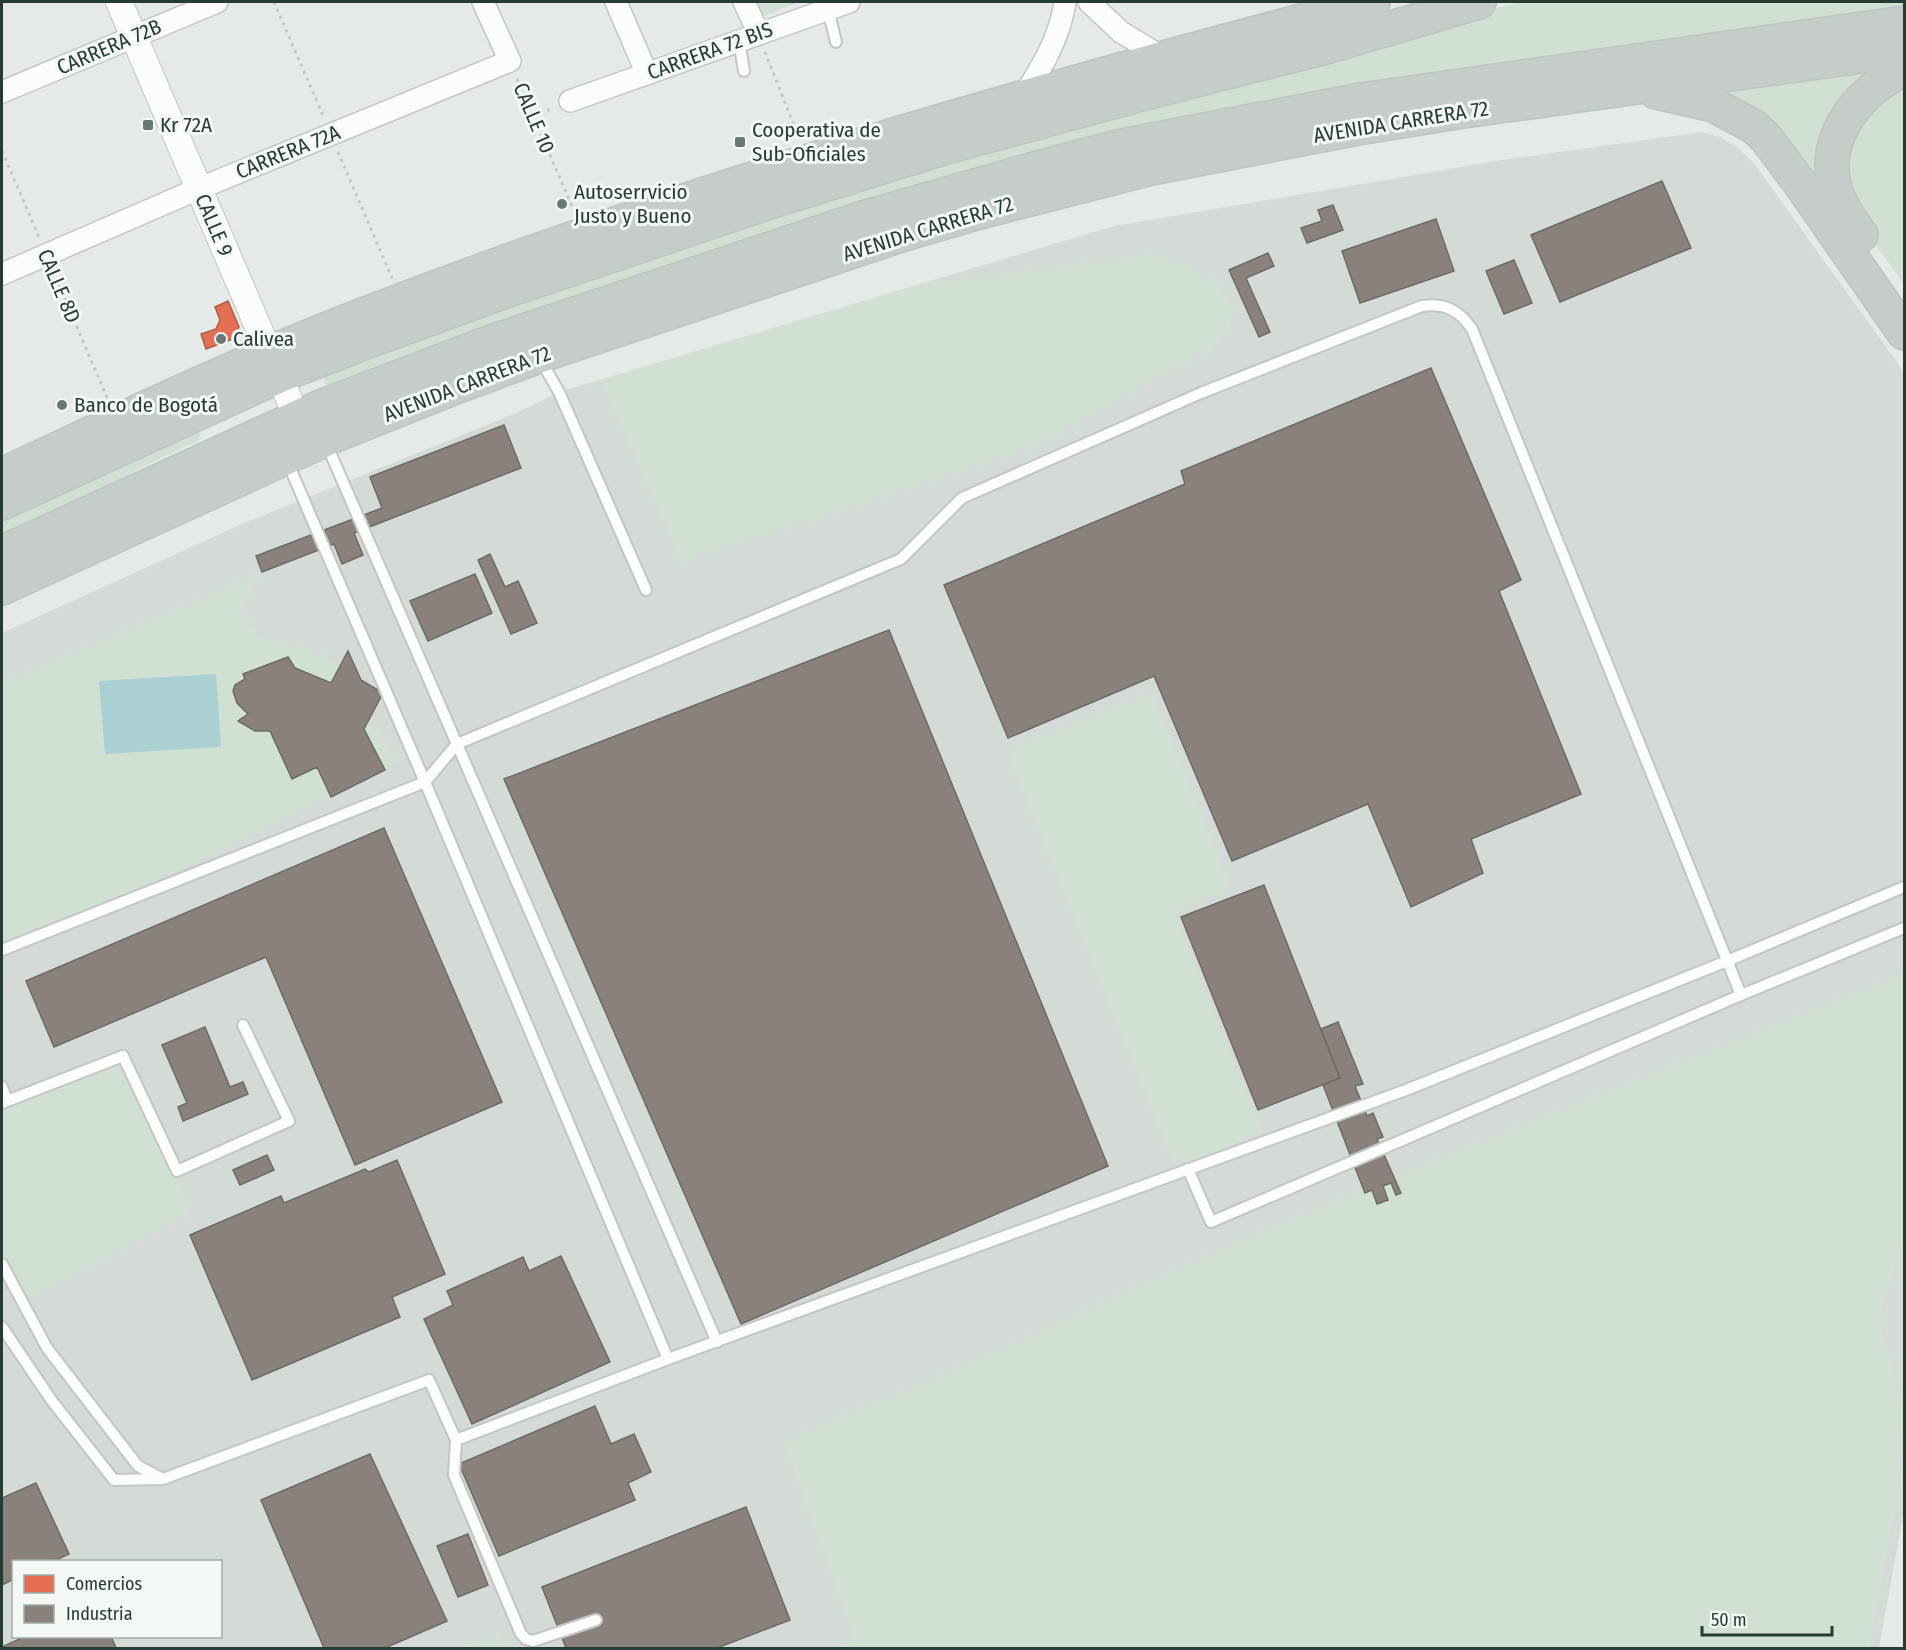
<svg xmlns="http://www.w3.org/2000/svg" width="1906" height="1650" viewBox="0 0 1906 1650" font-family="'Fira Sans Condensed',sans-serif">
  <rect width="100%" height="100%" fill="#e5e9e7"/>
  <!-- built -->
  <path fill="#d4dad7" fill-rule="evenodd" d="M1702 132 1720 137 1737 147 1753 162 1904 372V1510L1879 1648H2V633L242 524 516 413 559 392 1114 226 1509 159ZM14 1562H220V1636H14Z"/>
  <!-- green -->
  <g fill="#d0e1d4">
    <path d="M753 2H799L759 18Z"/>
    <path d="M1521 2H1904V11L1482 76 330 394 319 369 737 224 1459 17Z"/>
    <path d="M1904 60 1868 83 1832 201 1787 154 1695 93Z"/>
    <path d="M1904 77V284L1851 211 1840 165 1877 92Z"/>
    <path d="M1155 254 1181 262 1216 282 1233 310 1229 328 1208 350 1035 447 683 562 602 380 913 286Z"/>
    <path d="M195 424 202 439 138 469 108 487 2 544V511Z"/>
    <path d="M262 572 239 610 260 636 315 651 333 660 397 762 76 921 2 950V683Z"/>
    <path d="M1151 692 1231 889 1174 912 1262 1133 1176 1167 1007 749Z"/>
    <path d="M1904 973V1243L1897 1256 1879 1320 1904 1410 1895 1508 1869 1648H835L856 1640 784 1440 951 1371 1242 1239 1471 1145Z"/>
    <path d="M123 1056 177 1171 188 1215 22 1302 2 1264V1106Z"/>
    <path d="M499 1633 506 1648H457Z"/>
  </g>
  <!-- water -->
  <path fill="#aad0d3" d="M216 674 221 747 105 754 99 681Z"/>
  <!-- shops -->
  <path fill="#e76f51" stroke="#ad5f48" stroke-width="1.5" d="M228 301 239 327 233 339 206 349 201 334 216 329 220 320 215 307Z"/>
  <!-- industry -->
  <g fill="#8a817c" stroke="#6c6c66" stroke-width="1.5">
    <path d="M1662 181 1691 248 1560 302 1531 235Z"/>
    <path d="M1333 205 1343 230 1307 243 1301 228 1322 221 1318 210Z"/>
    <path d="M1436 219 1454 271 1360 303 1342 251Z"/>
    <path d="M1268 253 1274 266 1246 278 1270 332 1259 337 1229 270Z"/>
    <path d="M1514 260 1532 303 1504 314 1486 271Z"/>
    <path d="M1431 368 1521 580 1499 591 1581 794 1471 839 1483 873 1411 907 1368 804 1232 861 1154 676 1008 738 944 585 1185 484 1181 471Z"/>
    <path d="M504 425 521 468 354 533 363 555 342 564 334 544 262 572 256 556 382 508 370 477Z"/>
    <path d="M490 554 505 587 518 581 537 623 511 634 478 560Z"/>
    <path d="M475 574 492 613 428 641 410 601Z"/>
    <path d="M889 630 1108 1166 741 1324 504 779Z"/>
    <path d="M348 651 361 680 383 693 364 729 385 770 331 797 317 767 292 779 270 731H255L238 721 248 714 237 703 233 691 235 685 245 679 243 674 288 657 295 668 331 683Z"/>
    <path d="M384 828 502 1102 355 1165 266 957 54 1047 26 981Z"/>
    <path d="M1264 885 1340 1078 1258 1110 1181 917Z"/>
    <path d="M1338 1022 1363 1084 1355 1086 1367 1116 1373 1113 1383 1137 1377 1139 1401 1193 1396 1195 1391 1183 1383 1186 1388 1200 1377 1204 1372 1190 1365 1193 1323 1085 1340 1078 1321 1029Z"/>
    <path d="M205 1027 230 1087 243 1082 248 1094 183 1121 178 1107 187 1103 162 1045Z"/>
    <path d="M267 1155 274 1170 240 1185 233 1170Z"/>
    <path d="M397 1160 445 1274 392 1297 400 1317 252 1380 190 1235 281 1196 284 1203 365 1169 369 1172Z"/>
    <path d="M561 1256 610 1362 472 1424 424 1319 453 1305 447 1291 523 1257 529 1271Z"/>
    <path d="M595 1406 611 1444 634 1434 651 1472 628 1483 635 1500 499 1556 459 1464Z"/>
    <path d="M370 1454 447 1621 385 1648H324L261 1500Z"/>
    <path d="M36 1483 69 1554 52 1562H14V1579L2 1585V1498Z"/>
    <path d="M746 1507 790 1620 717 1648H566L542 1587Z"/>
    <path d="M468 1534 488 1585 458 1597 437 1546Z"/>
    <path d="M26 1636H111L116 1648H2V1647Z"/>
  </g>
  <g fill="none" stroke-linecap="round" stroke-linejoin="round">
    <defs>
      <g id="service">
        <path d="M828 9 836 42"/>
        <path d="M739 41 744 71"/>
        <path d="M540 359 559 392 646 590"/>
        <path d="M326 443 717 1342"/>
        <path d="M287 461 425 782 668 1359"/>
        <path d="M2 950 425 782 457 744 901 559 962 498 1201 393 1422 306C1445 303 1459 310 1472 329L1741 995"/>
        <path d="M2 1087 7 1101"/>
        <path d="M2 1103 123 1056 177 1171 289 1121 243 1025"/>
        <path d="M1188 1169 1211 1222 1741 995 1904 928"/>
        <path d="M2 1264 47 1348 138 1466 163 1479 429 1380 456 1440 668 1359 1406 1090 1727 961 1904 887"/>
        <path d="M2 1327 52 1401 114 1480 163 1479"/>
        <path d="M456 1440 454 1475 521 1634 526 1639 533 1641 596 1620"/>
      </g>
      <g id="minor">
        <path d="M616 2 647 74"/>
        <path d="M744 2 759 34"/>
        <path d="M1089 2 1121 32 1165 59"/>
        <path d="M2 92 217 2"/>
        <path d="M1023 97C1042 67 1060 37 1065 2"/>
        <path d="M570 101 849 2"/>
        <path d="M2 274 198 189 510 61 483 2"/>
      </g>
      <path id="tertiary" d="M119 2 304 434"/>
      <g id="trunk">
        <path d="M1656 92 1713 105 1753 126 1766 138 1799 182 1904 333"/>
        <path d="M1861 235C1853 224 1845 213 1839 200 1815 143 1856 93 1904 69"/>
        <path d="M2 475C112 424 222 371 335 326 673 193 1022 94 1373 2"/>
        <path d="M2 503 279 376 371 340 511 289 782 198 943 148 1138 95 1326 47 1479 2"/>
        <path d="M2 553 320 407 491 342 866 217 1052 164 1122 146 1361 100 1904 23"/>
        <path d="M2 588 333 436 458 386 539 356 901 235 976 213 1151 168 1358 128 1457 112 1904 50"/>
      </g>
    </defs>
    <!-- service casing -->
    <use href="#service" stroke="#c2c6c4" stroke-width="14"/>
    <!-- minor casing -->
    <use href="#minor" stroke="#c2c6c4" stroke-width="24"/>
    <!-- tertiary casing -->
    <use href="#tertiary" stroke="#c2c6c4" stroke-width="28"/>
    <!-- trunk casing -->
    <use href="#trunk" stroke="#bdc5c2" stroke-width="36"/>
    <!-- path -->
    <g stroke="#c2c9c5" stroke-width="3" stroke-dasharray="3 4.5" stroke-linecap="butt">
      <path d="M274 2 324 118"/>
      <path d="M765 52 799 138"/>
      <path d="M517 79 575 213"/>
      <path d="M533 116 554 108"/>
      <path d="M2 151 39 237"/>
      <path d="M338 152 392 278"/>
      <path d="M53 271 108 400"/>
    </g>
    <!-- service -->
    <use href="#service" stroke="#fbfcfb" stroke-width="10"/>
    <!-- minor -->
    <use href="#minor" stroke="#fbfcfb" stroke-width="21"/>
    <!-- tertiary -->
    <use href="#tertiary" stroke="#fbfcfb" stroke-width="26"/>
    <!-- trunk -->
    <use href="#trunk" stroke="#c5ccca" stroke-width="33"/>
  </g>
  <!-- markers -->
  <g fill="#687872" stroke="#f3f8f5" stroke-width="2">
    <rect x="142" y="119" width="12" height="12" rx="3"/>
    <rect x="734" y="136" width="12" height="12" rx="3"/>
    <circle cx="562" cy="204" r="6"/>
    <circle cx="221" cy="339" r="6"/>
    <circle cx="62" cy="405" r="6"/>
  </g>
  <g text-anchor="middle" dominant-baseline="central" stroke-width="6" stroke-linejoin="round" paint-order="stroke">
    <!-- street labels -->
    <g font-size="21" fill="#253b33" stroke="#f3f8f5">
      <text transform="translate(109 47) rotate(-23)">CARRERA 72B</text>
      <text transform="translate(710 51) rotate(-20)">CARRERA 72 BIS</text>
      <text transform="translate(534 118) rotate(67)">CALLE 10</text>
      <text transform="translate(1401 122) rotate(-9)">AVENIDA CARRERA 72</text>
      <text transform="translate(288 152) rotate(-22)">CARRERA 72A</text>
      <text transform="translate(214 225) rotate(67)">CALLE 9</text>
      <text transform="translate(928 229) rotate(-17)">AVENIDA CARRERA 72</text>
      <text transform="translate(59 286) rotate(67)">CALLE 8D</text>
      <text transform="translate(467 384) rotate(-21)">AVENIDA CARRERA 72</text>
    </g>
    <!-- poi labels -->
    <g font-size="21" fill="#253b33" stroke="#f3f8f5" text-anchor="start">
      <text x="160" y="125">Kr 72A</text>
      <text x="752" y="130">Cooperativa de<tspan x="752" dy="24">Sub-Oficiales</tspan></text>
      <text x="574" y="192">Autoserrvicio<tspan x="574" dy="24">Justo y Bueno</tspan></text>
      <text x="233" y="339">Calivea</text>
      <text x="74" y="405">Banco de Bogotá</text>
    </g>
  </g>
  <!-- border -->
  <rect width="1906" height="1650" fill="none" stroke="#253b33" stroke-width="6"/>
  <!-- legend -->
  <rect x="12" y="1560" width="210" height="78" fill="#f3f8f5" stroke="#a1aca7" stroke-width="1.5"/>
  <rect x="24" y="1575" width="30" height="18" fill="#e76f51" stroke="#a1aca7" stroke-width="1.5"/>
  <text x="66" y="1590" font-size="18" fill="#253b33">Comercios</text>
  <rect x="24" y="1605" width="30" height="18" fill="#8a817c" stroke="#a1aca7" stroke-width="1.5"/>
  <text x="66" y="1620" font-size="18" fill="#253b33">Industria</text>
  <!-- scale -->
  <path d="M1702 1626v9h130v-9" fill="none" stroke="#253b33" stroke-width="3"/>
  <text x="1711" y="1626" font-size="18" fill="#253b33" stroke="#f3f8f5" stroke-width="4.5" paint-order="stroke">50 m</text>
</svg>
